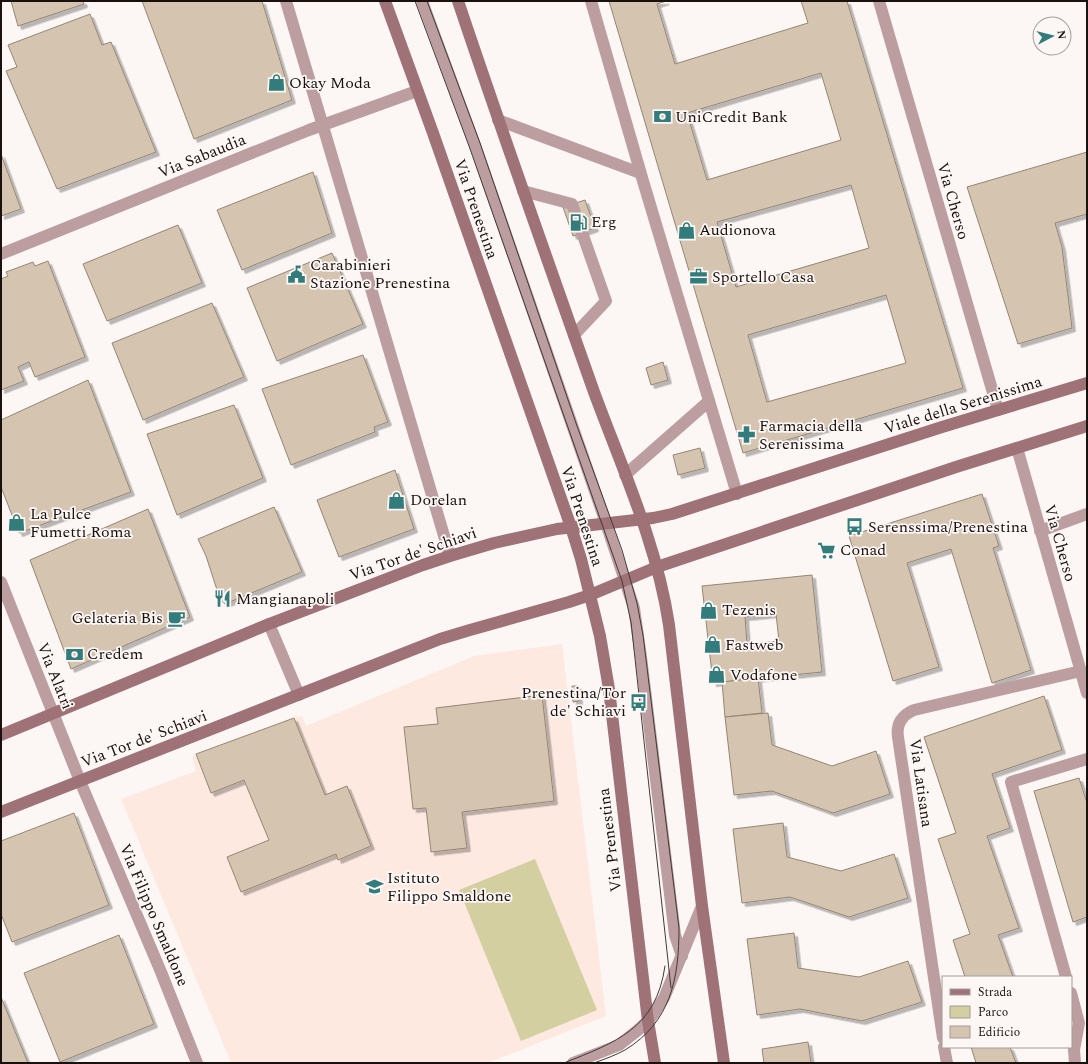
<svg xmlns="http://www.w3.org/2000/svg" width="1088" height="1064" viewBox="0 0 1088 1064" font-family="Spectral,serif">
  <defs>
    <filter id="shadow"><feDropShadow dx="3.5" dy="3.5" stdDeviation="0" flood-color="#0004"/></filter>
  </defs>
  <rect width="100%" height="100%" fill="#fcf7f5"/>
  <!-- built -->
  <path fill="#fee9e1" d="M562 644 606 1016 488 1063H231L121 799 196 771 192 756 294 718 302 716 306 726 474 656Z"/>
  <!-- green -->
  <path fill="#d3cfa1" d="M535 859 597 1010 521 1041 459 890Z"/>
  <!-- building -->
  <g fill="#d4c4b0" stroke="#958673" fill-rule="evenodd" filter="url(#shadow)">
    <path d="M11 1H83L84 4 18 26Z"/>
    <path d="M142 1H262L292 100 194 139Z"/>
    <path d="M609 1H666L657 4 675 64 808 23 801 1H847L963 388 743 453ZM821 73 841 140 707 180 687 113ZM851 185 869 248 736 287 717 222ZM886 295 906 363 767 402 748 335Z"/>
    <path d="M90 14 102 45 111 42 156 152 57 189 6 71 17 67 8 45Z"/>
    <path d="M1087 152V214L1055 223 1062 247 1072 328 1018 344 967 187Z"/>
    <path d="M1 154 21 209 1 216Z"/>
    <path d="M313 172 332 233 242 270 217 210Z"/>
    <path d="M585 200 595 228 573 236 563 207Z"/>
    <path d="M178 225 202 283 107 321 83 264Z"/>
    <path d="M332 253 363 324 277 361 247 288Z"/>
    <path d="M48 261 85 357 35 377 29 362 18 367 24 381 1 390V279L8 276 6 272 33 262 35 266Z"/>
    <path d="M212 303 244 377 143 420 112 343Z"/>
    <path d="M363 355 388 422 374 427 375 432 291 465 262 389Z"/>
    <path d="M663 362 668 380 651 385 646 368Z"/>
    <path d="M88 380 131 492 19 533 1 487V420Z"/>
    <path d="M234 405 263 478 177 515 147 434Z"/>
    <path d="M700 448 705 468 678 475 673 455Z"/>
    <path d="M395 470 414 529 339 557 317 500Z"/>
    <path d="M982 494 999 546 993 548 1031 670 992 683 951 549 907 563 939 667 893 681 849 536Z"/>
    <path d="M274 507 302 572 225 604 220 599 206 556 198 539Z"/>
    <path d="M148 509 190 617 71 669 30 560Z"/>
    <path d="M812 575 822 672 713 683 702 586ZM776 614 779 641 747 644 745 617Z"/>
    <path d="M758 678 762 713 725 717 722 682Z"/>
    <path d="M572 686H578L579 701 573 702Z"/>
    <path d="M542 695 554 801 462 812 467 848 431 852 426 808 413 809 404 727 438 724 436 708Z"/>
    <path d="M1044 696 1062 750 992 774 1010 828 987 836 1019 928 998 935 1013 977H965L953 940 970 934 938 839 956 833 924 737Z"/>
    <path d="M768 713 772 745 832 766 876 751 890 794 833 813 772 791 734 795 725 717Z"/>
    <path d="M294 718 325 795 347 786 371 846 338 860 336 854 241 892 227 857 269 840 244 780 211 793 196 754Z"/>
    <path d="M1079 778 1087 803V917L1073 922 1034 791Z"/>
    <path d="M74 813 109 905 12 942 1 914V841Z"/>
    <path d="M783 823 787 857 841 871 894 854 908 898 849 917 790 897 742 903 733 829Z"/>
    <path d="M794 933 798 968 859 977 908 961 922 1002 862 1021 800 1009 757 1015 747 939Z"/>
    <path d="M119 935 154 1024 60 1062 24 973Z"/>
    <path d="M1 997 28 1063H1Z"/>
    <path d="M808 1042 811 1063H764L762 1049Z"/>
    <path d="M971 1047H1010L1016 1063H976Z"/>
  </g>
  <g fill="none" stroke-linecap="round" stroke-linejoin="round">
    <!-- service -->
    <g stroke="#bc9ea1" stroke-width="12">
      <path d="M422 1 475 145 606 523 634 608 641 657 675 935 682 956"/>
      <path d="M523 191 572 204 606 301 574 335"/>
      <path d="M1066 977 1011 782 1087 759"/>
      <path d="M1071 993 1079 1023 1074 1050 1075 1063"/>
    </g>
    <!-- minor -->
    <g stroke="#bc9ea1" stroke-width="12">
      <path d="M286 1 450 556"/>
      <path d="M591 1 643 181 737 494"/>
      <path d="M879 1 998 410"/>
      <path d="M498 120 640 173"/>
      <path d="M1 254 309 130 417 91"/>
      <path d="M1017 448 1087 693"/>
      <path d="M625 475 709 401"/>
      <path d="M1040 531 1087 514"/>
      <path d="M1 582 80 781 161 972 197 1063"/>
      <path d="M269 624 299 695"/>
      <path d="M943 1038 898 737C896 724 902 715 914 710L1081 671"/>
      <path d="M944 1047 947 1063"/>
      <path d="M573 1063 619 1045 638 1030 650 1019 664 998 702 906"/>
    </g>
    <!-- secondary -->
    <g stroke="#9e7277" stroke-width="12">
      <path d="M385 1 433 133 571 527 581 559 600 636 609 689 648 1021 655 1063"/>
      <path d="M458 1C502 132 548 262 594 392 622 468 657 544 669 625L702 906 724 1063"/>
      <path d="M1 735 269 624 423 565 450 556 494 543 557 529 653 518 672 514 942 427 1087 383"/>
      <path d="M1 812 440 639 470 630 569 602 590 595 657 567 956 467 1087 426"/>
    </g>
    <!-- tram -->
    <g stroke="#413936" stroke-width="1">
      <path d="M415 1 469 146 622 581 631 622 671 988"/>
      <path d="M427 1 480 143 577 426 622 550 637 603 643 635 679 928C679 978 671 1022 625 1050 616 1055 605 1059 594 1063"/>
      <path d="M564 1063C616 1042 656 1029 665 966"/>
    </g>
  </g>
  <!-- icons -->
  <defs>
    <symbol id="shop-bare" viewBox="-9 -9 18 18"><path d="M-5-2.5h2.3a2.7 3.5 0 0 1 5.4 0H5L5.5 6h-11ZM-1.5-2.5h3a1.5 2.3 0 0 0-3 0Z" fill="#337c7c" stroke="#fcf7f5" stroke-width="2.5" paint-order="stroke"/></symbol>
    <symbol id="bank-bare" viewBox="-9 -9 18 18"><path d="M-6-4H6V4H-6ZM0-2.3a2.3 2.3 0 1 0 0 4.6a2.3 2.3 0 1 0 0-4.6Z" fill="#337c7c" stroke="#fcf7f5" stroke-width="2.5" paint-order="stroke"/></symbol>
    <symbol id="fuel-bare" viewBox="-9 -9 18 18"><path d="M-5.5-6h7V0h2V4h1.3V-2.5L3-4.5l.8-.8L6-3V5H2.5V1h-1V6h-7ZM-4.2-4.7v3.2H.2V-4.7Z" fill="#337c7c" stroke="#fcf7f5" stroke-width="2.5" paint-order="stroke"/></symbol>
    <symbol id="civic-bare" viewBox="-9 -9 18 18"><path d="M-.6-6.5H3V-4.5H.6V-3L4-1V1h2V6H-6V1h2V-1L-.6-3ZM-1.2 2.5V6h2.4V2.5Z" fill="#337c7c" stroke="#fcf7f5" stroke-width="2.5" paint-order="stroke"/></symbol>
    <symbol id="office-bare" viewBox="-9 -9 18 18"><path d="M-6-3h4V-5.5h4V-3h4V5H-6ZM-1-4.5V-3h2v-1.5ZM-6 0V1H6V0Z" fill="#337c7c" stroke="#fcf7f5" stroke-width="2.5" paint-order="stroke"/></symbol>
    <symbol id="pharmacy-bare" viewBox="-9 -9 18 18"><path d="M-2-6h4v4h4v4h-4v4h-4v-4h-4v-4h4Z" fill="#337c7c" stroke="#fcf7f5" stroke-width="2.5" paint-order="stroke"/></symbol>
    <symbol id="bus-bare" viewBox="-9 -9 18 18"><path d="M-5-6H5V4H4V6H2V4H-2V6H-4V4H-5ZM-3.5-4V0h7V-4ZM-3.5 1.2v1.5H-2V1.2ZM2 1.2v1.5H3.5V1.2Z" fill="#337c7c" stroke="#fcf7f5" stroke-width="2.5" paint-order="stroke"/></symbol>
    <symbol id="supermarket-bare" viewBox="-9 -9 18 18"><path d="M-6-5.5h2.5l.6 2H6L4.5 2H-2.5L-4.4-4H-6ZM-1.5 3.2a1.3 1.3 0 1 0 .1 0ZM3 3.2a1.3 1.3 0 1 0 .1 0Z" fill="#337c7c" stroke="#fcf7f5" stroke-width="2.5" paint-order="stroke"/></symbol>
    <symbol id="restaurant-bare" viewBox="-9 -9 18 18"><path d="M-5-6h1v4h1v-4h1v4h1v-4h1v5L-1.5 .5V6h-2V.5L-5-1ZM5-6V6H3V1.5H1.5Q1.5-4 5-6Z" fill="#337c7c" stroke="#fcf7f5" stroke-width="2.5" paint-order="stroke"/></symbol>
    <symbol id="cafe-bare" viewBox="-9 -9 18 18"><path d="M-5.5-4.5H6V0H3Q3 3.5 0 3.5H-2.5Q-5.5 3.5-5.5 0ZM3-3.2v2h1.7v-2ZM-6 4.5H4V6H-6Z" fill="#337c7c" stroke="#fcf7f5" stroke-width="2.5" paint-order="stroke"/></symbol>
    <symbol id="school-bare" viewBox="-9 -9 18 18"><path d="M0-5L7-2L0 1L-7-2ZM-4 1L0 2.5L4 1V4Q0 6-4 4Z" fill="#337c7c" stroke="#fcf7f5" stroke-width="2.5" paint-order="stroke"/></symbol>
  </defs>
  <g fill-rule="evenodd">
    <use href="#shop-bare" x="264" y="70" width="25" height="25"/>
    <use href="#bank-bare" x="650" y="104" width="25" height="25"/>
    <use href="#fuel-bare" x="566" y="210" width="25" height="25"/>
    <use href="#shop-bare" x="674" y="218" width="25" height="25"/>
    <use href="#civic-bare" x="284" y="262" width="25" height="25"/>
    <use href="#office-bare" x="686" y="264" width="25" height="25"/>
    <use href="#pharmacy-bare" x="734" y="422" width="25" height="25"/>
    <use href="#shop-bare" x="384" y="488" width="25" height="25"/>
    <use href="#shop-bare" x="4" y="510" width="25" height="25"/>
    <use href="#bus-bare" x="842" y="514" width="25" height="25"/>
    <use href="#supermarket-bare" x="814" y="538" width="25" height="25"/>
    <use href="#restaurant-bare" x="210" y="586" width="25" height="25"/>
    <use href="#shop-bare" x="696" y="598" width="25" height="25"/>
    <use href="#cafe-bare" x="164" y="606" width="25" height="25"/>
    <use href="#shop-bare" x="700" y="632" width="25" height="25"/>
    <use href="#bank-bare" x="62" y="642" width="25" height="25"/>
    <use href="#shop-bare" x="704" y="662" width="25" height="25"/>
    <use href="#bus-bare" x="626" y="690" width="25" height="25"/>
    <use href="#school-bare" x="362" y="874" width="25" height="25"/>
  </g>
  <g text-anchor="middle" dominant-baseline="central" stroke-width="3.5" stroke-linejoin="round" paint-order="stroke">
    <!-- poi labels -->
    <g font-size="16" fill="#1a110e" stroke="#fcf7f5" text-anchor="start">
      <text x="289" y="83">Okay Moda</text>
      <text x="675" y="117">UniCredit Bank</text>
      <text x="591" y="222">Erg</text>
      <text x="699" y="230">Audionova</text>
      <text x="310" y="265">Carabinieri<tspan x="310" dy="18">Stazione Prenestina</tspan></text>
      <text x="712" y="277">Sportello Casa</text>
      <text x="759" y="426">Farmacia della<tspan x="759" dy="18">Serenissima</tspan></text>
      <text x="410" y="500">Dorelan</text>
      <text x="30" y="514">La Pulce<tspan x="30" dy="18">Fumetti Roma</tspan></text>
      <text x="868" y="527">Serenssima/Prenestina</text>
      <text x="840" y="550">Conad</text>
      <text x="236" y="599">Mangianapoli</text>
      <text x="722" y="610">Tezenis</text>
      <text x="163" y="618" text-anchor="end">Gelateria Bis</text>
      <text x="725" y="645">Fastweb</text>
      <text x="87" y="654">Credem</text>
      <text x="730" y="675">Vodafone</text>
      <text x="626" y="693" text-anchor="end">Prenestina/Tor<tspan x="626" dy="18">de' Schiavi</tspan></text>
      <text x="387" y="878">Istituto<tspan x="387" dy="18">Filippo Smaldone</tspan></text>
    </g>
    <!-- street labels -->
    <g font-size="16" fill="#1a110e" stroke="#fcf7f5">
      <text transform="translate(202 156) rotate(-22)">Via Sabaudia</text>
      <text transform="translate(953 201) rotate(74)">Via Cherso</text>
      <text transform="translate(476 209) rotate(71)">Via Prenestina</text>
      <text transform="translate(963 405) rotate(-17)">Viale della Serenissima</text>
      <text transform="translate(582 516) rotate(72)">Via Prenestina</text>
      <text transform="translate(1060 543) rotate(74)">Via Cherso</text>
      <text transform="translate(413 554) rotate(-19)">Via Tor de' Schiavi</text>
      <text transform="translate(55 676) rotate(68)">Via Alatri</text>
      <text transform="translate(144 739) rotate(-21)">Via Tor de' Schiavi</text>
      <text transform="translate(921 783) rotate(82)">Via Latisana</text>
      <text transform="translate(610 840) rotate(-97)">Via Prenestina</text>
      <text transform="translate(154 915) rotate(67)">Via Filippo Smaldone</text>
    </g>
  </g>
  <!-- border -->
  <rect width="1088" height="1064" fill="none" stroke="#1a110e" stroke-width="4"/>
  <!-- legend -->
  <rect x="942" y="976" width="130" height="72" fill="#fcf7f5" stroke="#a29b99"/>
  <rect x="950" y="989" width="20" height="6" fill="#9e7277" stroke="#a29b99"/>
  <text x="978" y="996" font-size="12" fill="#1a110e">Strada</text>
  <rect x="950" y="1006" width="20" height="12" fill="#d3cfa1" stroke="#a29b99"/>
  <text x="978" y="1016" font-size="12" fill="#1a110e">Parco</text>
  <rect x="950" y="1026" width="20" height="12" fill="#d4c4b0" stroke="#a29b99"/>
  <text x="978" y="1036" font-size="12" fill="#1a110e">Edificio</text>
  <!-- north arrow -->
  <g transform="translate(1052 36) rotate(83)"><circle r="19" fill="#fcf7f5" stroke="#a29b99"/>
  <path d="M0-3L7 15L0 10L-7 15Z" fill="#337c7c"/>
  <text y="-6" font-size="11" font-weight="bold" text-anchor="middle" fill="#1a110e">N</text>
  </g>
</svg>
